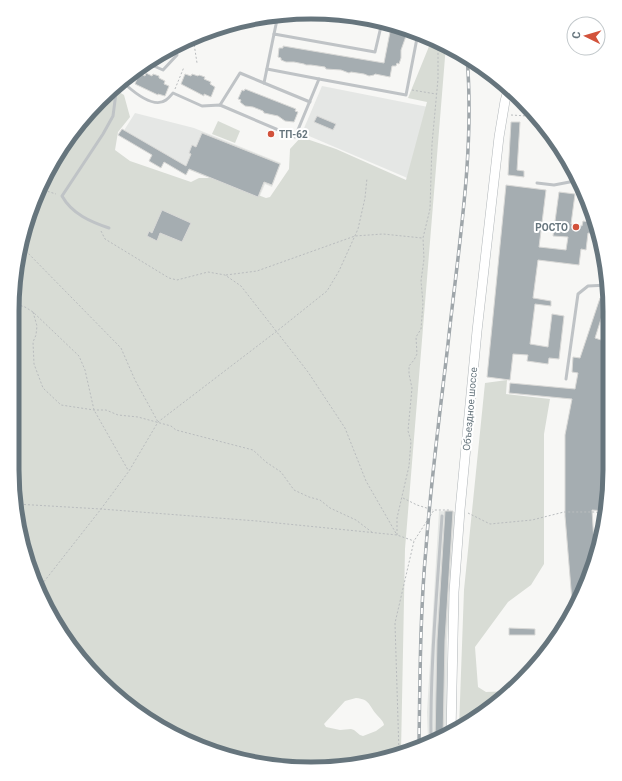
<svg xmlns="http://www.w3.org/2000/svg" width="622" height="781" viewBox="0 0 622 781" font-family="Roboto,sans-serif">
  <rect width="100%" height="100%" fill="#f7f7f5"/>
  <!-- built -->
  <g fill="#e5e7e5">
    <path d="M322 86 428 107 412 180 302 133Z"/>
    <path d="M135 113 194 128 281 163 272 187 265 184 259 198 177 165 123 132Z"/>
    <path d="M439 511 455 512 447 640V736L428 743 427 712Z"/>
  </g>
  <!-- green -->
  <g fill="#d8dcd5" fill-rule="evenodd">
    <path d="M432 39 446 45 405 549 401 752 370 763 292 768 215 753 161 729 99 681 52 619 22 547 12 470 13 291 35 197 86 114 105 97 119 92 124 95 130 117 118 132 115 150 130 161 191 182 199 178H214L266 198 270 197 289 169 290 149 301 137 336 149 406 180 427 102 408 98ZM356 698C370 699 369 706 377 715 380 719 383 720 384 725L376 731 363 736 360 735 354 730 351 729 340 730 326 727 324 724 345 701Z"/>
    <path d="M218 121 240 131 235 143 212 134Z"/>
    <path d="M507 380 506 394 550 399 544 434V564L531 585 508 602 475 647 478 687 486 692 511 691 508 695 459 728 464 590 485 383Z"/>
  </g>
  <!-- building -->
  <g fill="#a5adb1" stroke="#d9d9d7">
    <path d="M394 25 404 27 406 36 401 50V58L399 64 397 63 396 66H392L390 77 375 74 374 75 369 76 364 74 351 72 349 73 341 70 326 69 325 67 311 65H306L304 64 294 62H286L281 60V58L278 57 279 48H283V46L384 63 391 27 394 28Z"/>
    <path d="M139 73 145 76 146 73 152 76 153 74 159 76V78L165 81 164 84 169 86 165 96 158 94V95L135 84Z"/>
    <path d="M185 74 191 76 192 74 198 76 199 75 205 77 204 79 211 82 210 84 215 87 211 97 204 94V96L181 84Z"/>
    <path d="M245 89 296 109 295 111 298 112 294 122 285 121 278 116 264 113 263 111 253 107 245 106 240 102 241 100 238 99 242 90 244 91Z"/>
    <path d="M317 116 336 124 333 130 314 122Z"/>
    <path d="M511 122H520L517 170 524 171V177L508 175Z"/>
    <path d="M122 129 186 166 191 154 189 153 192 145 196 147 202 133 280 164 272 185 264 182 258 197 189 169 186 175 164 162 161 168 149 161 152 155 118 135Z"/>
    <path d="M506 185 546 190 539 247 566 250 568 237 553 236 559 192 575 194 571 224 582 226 583 221 596 223 598 229 597 234 588 233 586 250 581 249 579 265 538 260 533 298 551 301V306L535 304 530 344 548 347 552 314 564 316 559 359 549 358 548 364 527 361 528 355 513 354 510 380 487 377Z"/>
    <path d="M162 210 191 223 182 242 160 233 157 241 147 236 149 231 152 233Z"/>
    <path d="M600 298 607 300 595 338 604 341 608 328H609V362H607L604 376H607L605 384H609V492L606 511 592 510 595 559 579 602 573 613 565 516V435L572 399 509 393 510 383 575 389 578 373 572 372 573 357 580 358Z"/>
    <path d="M445 511H453L445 640 443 738 435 741 437 640Z"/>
    <path d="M509 628 535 629V635H509Z"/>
  </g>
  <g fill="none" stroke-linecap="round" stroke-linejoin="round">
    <defs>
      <path id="primary" d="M451 733 454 592 460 510 477 331 499 137 505 101 509 87"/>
    </defs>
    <!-- primary casing -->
    <use href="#primary" stroke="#b1b6b9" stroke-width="10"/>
    <!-- path -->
    <g stroke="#b9bcbe" stroke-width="1" stroke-dasharray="2 2" stroke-linecap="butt">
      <path d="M193 37 197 63"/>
      <path d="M175 89 184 67"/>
      <path d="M412 90 436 94"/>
      <path d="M511 115 528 116 534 114"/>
      <path d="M40 189 56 194"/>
      <path d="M101 231 105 239 169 278 177 280 208 272 225 275 241 286 308 372 345 428 366 481 397 535"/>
      <path d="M23 248 121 348 135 380 158 422"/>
      <path d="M226 275 257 271 355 236 383 234 422 238"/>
      <path d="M13 303 25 307 33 312 79 356 85 370 94 410 128 470"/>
      <path d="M33 312 37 326 36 335 33 342 34 364 43 388 61 405 94 410H106L118 415 138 417 171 426 176 430 253 450 266 462 281 472 294 490 309 497 320 500 330 508 356 520 373 533"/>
      <path d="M403 498 417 505 433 510"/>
      <path d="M16 504 101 509 257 521 397 535 414 541"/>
      <path d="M468 513 490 524 532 520 564 512H596L605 516"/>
      <path d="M397 535V518L409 466 411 441 408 431 412 388 409 374V366L414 360 417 354 416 337 421 329 423 303 421 281 424 259 423 238 430 209 432 144 438 79V42"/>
      <path d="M39 588 101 509 129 471 158 422 277 331 327 291 339 271 358 229 365 198 367 178"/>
      <path d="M399 753 395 623 414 541 434 510H451"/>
    </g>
    <!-- lane -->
    <g stroke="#bfc3c6" stroke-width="3">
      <path d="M278 15H286L289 13"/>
      <path d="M274 34 278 15"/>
      <path d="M147 63 163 70 177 55 174 46"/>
      <path d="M267 69 319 79"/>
      <path d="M126 76V85C135 93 154 109 166 100 169 98 171 95 173 93L202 106 220 105 295 137 319 79 406 95 418 33"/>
      <path d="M264 83 310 102"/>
      <path d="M220 105 240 73 264 83 274 34 375 52 382 22"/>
      <path d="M537 183 554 185 580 180"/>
      <path d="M109 228C91 222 72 214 62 196L103 134 113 116 117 85"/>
      <path d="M566 379 578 294 588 286 608 285"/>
      <path d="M431 742C430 667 437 592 442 516"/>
    </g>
    <!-- primary -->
    <use href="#primary" stroke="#fff" stroke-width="9"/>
    <defs>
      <path id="rail" d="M419 746C420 680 420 614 426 548 431 480 440 412 448 344 458 249 475 153 467 57"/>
    </defs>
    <!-- rail casing -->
    <use href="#rail" stroke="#9fa6aa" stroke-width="3.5"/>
    <!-- rail -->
    <use href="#rail" stroke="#fff" stroke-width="2" stroke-dasharray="6" stroke-linecap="butt"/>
  </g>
  <!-- markers -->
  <g fill="#d2523b" stroke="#fff" stroke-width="1.5">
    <circle cx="271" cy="134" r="4"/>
    <circle cx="576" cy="227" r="4"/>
  </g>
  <g text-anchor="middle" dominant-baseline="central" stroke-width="4" stroke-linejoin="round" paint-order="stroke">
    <!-- poi labels -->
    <g font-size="10" font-weight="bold" fill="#66757d" stroke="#fff" text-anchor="start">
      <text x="279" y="134">ТП-62</text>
      <text x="568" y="227" text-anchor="end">РОСТО</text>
    </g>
    <!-- street labels -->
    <g font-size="10" fill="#66757d" stroke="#fff">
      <text transform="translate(470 409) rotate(-85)">Объездное шоссе</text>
    </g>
  </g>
  <!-- crop -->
  <path d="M0 0H622V781H0ZM311 19H311A292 292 0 0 1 603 311V470A292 292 0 0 1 311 762H311A292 292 0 0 1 19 470V311A292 292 0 0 1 311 19Z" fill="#fff" fill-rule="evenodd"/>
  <path fill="none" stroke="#66757d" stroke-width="5" d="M311 19H311A292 292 0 0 1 603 311V470A292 292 0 0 1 311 762H311A292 292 0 0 1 19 470V311A292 292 0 0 1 311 19Z"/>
  <!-- north arrow -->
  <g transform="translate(586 36) rotate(275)"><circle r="19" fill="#ffffff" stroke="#c2c8cb"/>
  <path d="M0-3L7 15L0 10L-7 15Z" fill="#d2523b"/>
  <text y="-6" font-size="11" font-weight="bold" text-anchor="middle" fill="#66757d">С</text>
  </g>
</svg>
